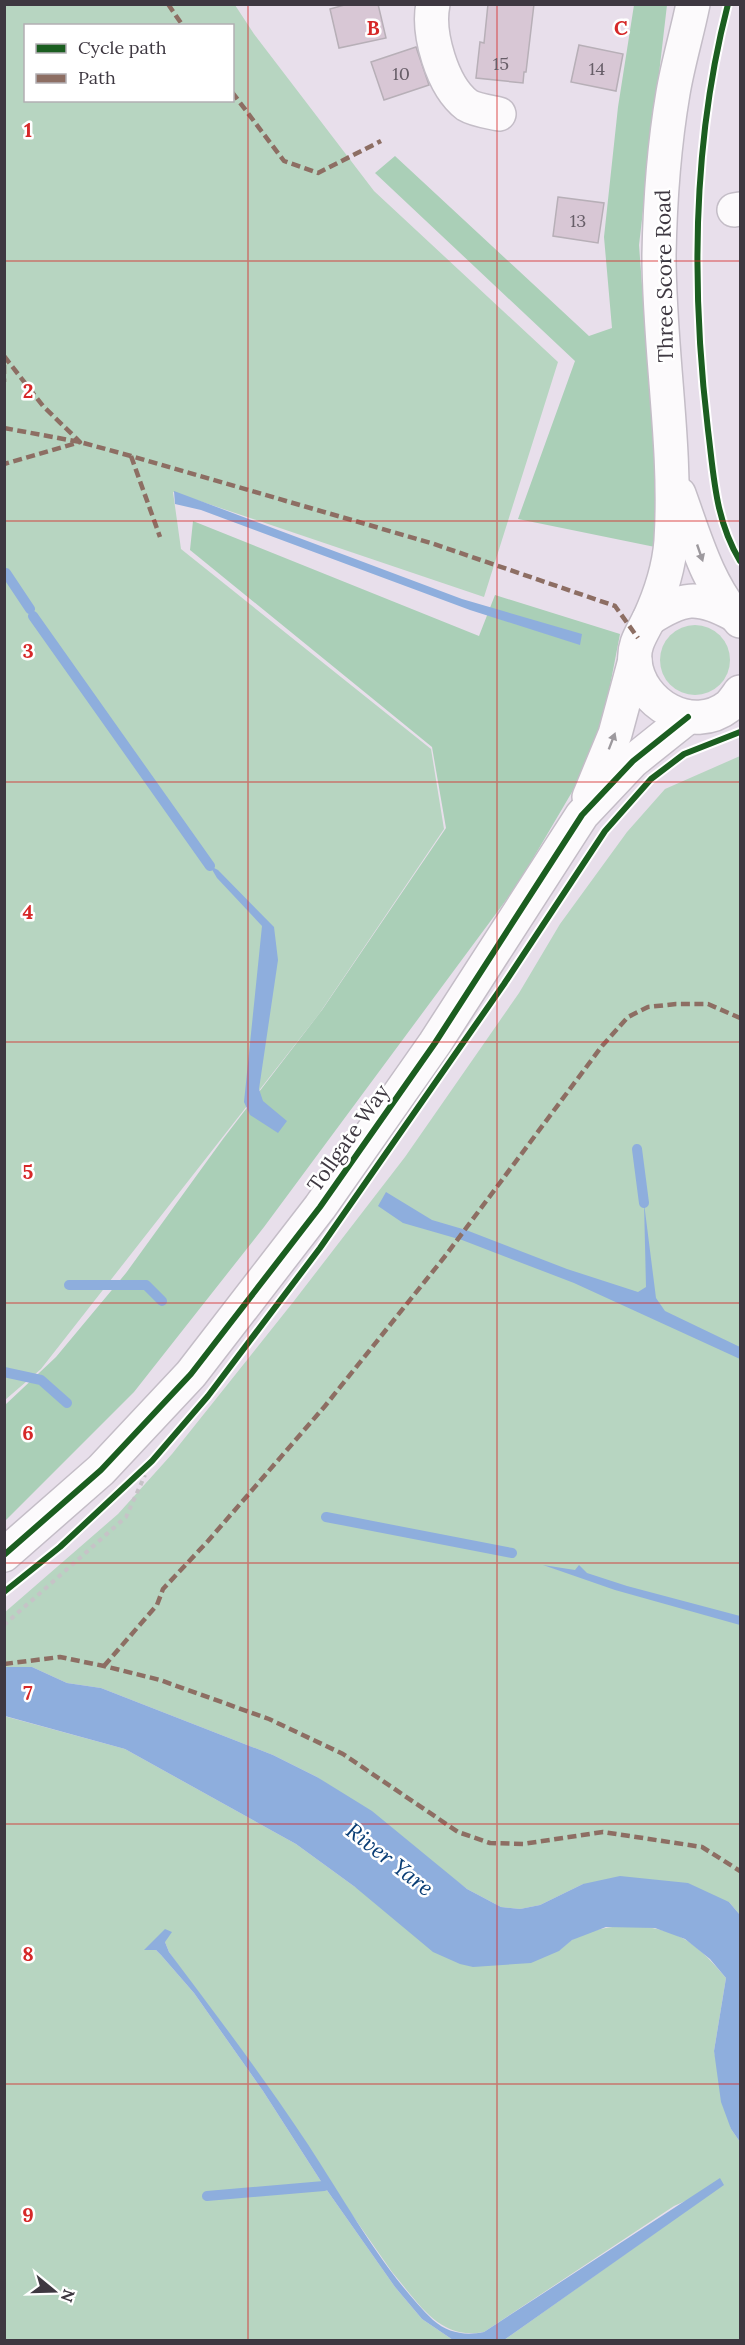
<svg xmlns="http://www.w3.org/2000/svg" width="745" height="2345" viewBox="0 0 745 2345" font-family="Lora,serif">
  <rect width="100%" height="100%" fill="#e8dfeb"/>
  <!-- green -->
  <g fill="#b7d5c1" fill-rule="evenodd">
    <path d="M5 5H235L254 34 374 191 558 362 484 597 173 492 181 549 431 749 444 829 319 1014 41 1369 5 1400ZM26 26H232V100H26Z"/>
    <circle cx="695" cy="660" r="35"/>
    <path d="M740 756V1915L729 1902 583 1884 540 1905 520 1909 501 1907 467 1889 317 1777 273 1755 101 1688 67 1683 32 1667H5L4 1613 118 1514 172 1454 294 1301 405 1157 519 993 560 924 627 832 665 789Z"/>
    <path d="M4 1716 125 1749 296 1844 355 1887 558 1951C563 1948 568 1942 573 1939 605 1922 654 1921 686 1940 702 1950 714 1964 726 1978L714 2051 731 2129 740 2142V2340H504L724 2184 674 2206 484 2332C439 2341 418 2302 392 2272L169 1952 165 1942V1930L145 1950H156L161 1955 194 1993 263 2091 324 2186 395 2287 422 2319 453 2340H5Z"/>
  </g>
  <!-- forest -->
  <g fill="#aacfb7">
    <path d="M634 5H667L639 245 658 499 655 547 518 519 575 361 375 173 395 156 589 336 612 328 604 237 618 107Z"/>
    <path d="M193 521 479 636 495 595 620 634 604 717 582 775 518 884 264 1227 134 1392 5 1521V1405L56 1357 126 1273 223 1139 322 1010 446 828 432 747 190 550Z"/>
  </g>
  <!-- water -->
  <g fill="#8eaedd">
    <path d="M174 491 462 599 582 634 580 645 470 610 201 510 175 504Z"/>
    <path d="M210 866 218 870 274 927 278 960 259 1089 263 1101 287 1121 278 1133 250 1115 244 1102 262 926 217 878Z"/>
    <path d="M386 1192 432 1220 466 1230 567 1269 638 1292 646 1287 644 1203 656 1298 665 1311 740 1347V1359L574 1283 462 1240 403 1223 378 1206Z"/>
    <path d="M543 1565 575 1570 579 1565 587 1573 627 1586 740 1616V1625L615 1590Z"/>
    <path d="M4 1667H32L67 1683 101 1688 273 1755 317 1777 372 1811 467 1889 501 1907 520 1909 540 1905 583 1884 620 1876 688 1883 729 1902 740 1915V2142L731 2129 721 2102 714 2051 726 1978 710 1959 685 1939 655 1928 606 1927 572 1940 559 1951 531 1963 473 1967 460 1964 433 1952 355 1887 296 1844 125 1749 5 1716Z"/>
    <path d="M165 1929 172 1932 165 1942 169 1952C215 2013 261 2074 303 2137 342 2195 383 2272 433 2320 448 2333 465 2336 484 2332L720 2178 724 2185 504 2340H453L422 2319 395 2287 324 2186 263 2091 194 1993 161 1955 156 1950H144Z"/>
  </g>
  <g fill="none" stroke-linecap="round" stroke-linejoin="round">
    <!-- stream -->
    <g stroke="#8eaedd" stroke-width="10">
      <path d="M4 573H6L30 609"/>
      <path d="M33 616 210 866"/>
      <path d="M637 1149 644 1203"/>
      <path d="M69 1285H146L162 1301"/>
      <path d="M4 1372 41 1380 67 1403"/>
      <path d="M326 1517 512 1553"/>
      <path d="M207 2196 324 2186"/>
    </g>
  </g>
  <!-- building -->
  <g fill="#d8c7d5" stroke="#b7afb7" stroke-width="1.5">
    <path d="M348 4H378L386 38 339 48 330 9Z"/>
    <path d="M488 4H534L526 72H524L523 83 476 78 480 42 484 43Z"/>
    <path d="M579 45 623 54 616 91 571 82Z"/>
    <path d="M416 47 429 85 384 100 371 62Z"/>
    <path d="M558 197 604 203 598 243 553 236Z"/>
  </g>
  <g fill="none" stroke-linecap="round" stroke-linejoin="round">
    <defs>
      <g id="minor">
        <path d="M433 4C427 33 442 86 467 105 475 110 490 112 499 114"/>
        <path d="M693 4C687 34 678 63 673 93 664 146 660 202 659 255 659 351 677 445 671 541 669 567 660 595 649 619 642 633 633 645 635 661 639 704 692 735 729 706 733 702 737 696 740 692"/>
        <path d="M734 210 740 209"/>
        <path d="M679 494C695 538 708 586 740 621"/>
        <path d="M649 619C683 597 697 595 733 614"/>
        <path d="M589 797 615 734 635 660"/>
        <path d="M4 1555 101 1470 191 1374 320 1207 435 1043 582 815 633 761 688 717"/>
      </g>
    </defs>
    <!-- minor casing -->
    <use href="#minor" stroke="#c4bdc7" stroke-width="36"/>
    <!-- path -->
    <path stroke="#c6c3c7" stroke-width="4" stroke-dasharray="4.5 4.5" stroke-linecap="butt" d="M4 1625 126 1517 145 1475"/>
    <!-- minor -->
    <use href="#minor" stroke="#fcfafc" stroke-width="33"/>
    <!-- quiet -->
    <g stroke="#8d6e63" stroke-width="4.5" stroke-dasharray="9 4.5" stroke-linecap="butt">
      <path d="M168 4 183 26"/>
      <path d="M232 92 284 161 318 173 381 141"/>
      <path d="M4 356 43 406 80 442 4 464"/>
      <path d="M4 365V382"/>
      <path d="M4 428 80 442 131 456 431 543 615 606 638 638"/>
      <path d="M131 456 160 537"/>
      <path d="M4 1664 60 1657 104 1666 160 1680 269 1719 343 1754 458 1832 490 1843 523 1844 603 1832 702 1847 740 1871"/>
      <path d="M104 1666 157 1605 163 1589 208 1541 325 1406 446 1255 602 1046 628 1017 648 1007 676 1004H708L740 1018"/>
    </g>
    <defs>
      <g id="cycleway">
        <path d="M728 4C692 143 691 288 708 430 714 477 715 519 740 561"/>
        <path d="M4 1555 101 1470 191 1374 320 1207 435 1043 582 815 633 761 688 717"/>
        <path d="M4 1592 60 1547 152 1461 208 1396 320 1248 504 984 605 831 651 779 684 754 740 732"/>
      </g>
    </defs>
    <!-- cycleway casing -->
    <use href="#cycleway" stroke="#fff" stroke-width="10"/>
    <!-- cycleway -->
    <use href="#cycleway" stroke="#1b5e20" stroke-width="6"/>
  </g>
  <!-- one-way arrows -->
  <defs><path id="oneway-solid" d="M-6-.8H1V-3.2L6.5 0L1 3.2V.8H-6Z" transform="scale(1.5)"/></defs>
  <g fill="#9d999e">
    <use href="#oneway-solid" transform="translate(700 553) rotate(71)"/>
    <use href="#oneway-solid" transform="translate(612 741) rotate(-69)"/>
  </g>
  <!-- grid -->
  <path fill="none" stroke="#d62828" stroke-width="1.5" stroke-opacity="0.55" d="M248 4V2340M497 4V2340M4 261H740M4 521H740M4 782H740M4 1042H740M4 1303H740M4 1563H740M4 1824H740M4 2084H740"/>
  <g text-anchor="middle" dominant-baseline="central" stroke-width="5" stroke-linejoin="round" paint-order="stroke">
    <!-- number labels -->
    <g font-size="18" fill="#675e68">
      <text x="501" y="63">15</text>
      <text x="597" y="68">14</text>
      <text x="401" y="73">10</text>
      <text x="578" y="220">13</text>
    </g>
    <!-- street labels -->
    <g font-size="21" fill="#3e3841" stroke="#fff">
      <text transform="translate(664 276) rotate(-91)">Three Score Road</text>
      <text transform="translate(348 1138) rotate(-55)">Tollgate Way</text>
    </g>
    <!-- water labels -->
    <g font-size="22" font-style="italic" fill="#093d75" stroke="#fff">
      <text transform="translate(390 1859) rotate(38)">River Yare</text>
    </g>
  </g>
  <g font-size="20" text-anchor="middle" font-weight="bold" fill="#d62828" stroke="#fff" stroke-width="5" stroke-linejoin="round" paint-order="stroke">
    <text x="373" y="35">B</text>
    <text x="621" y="35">C</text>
    <text x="28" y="137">1</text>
    <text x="28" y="398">2</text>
    <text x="28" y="658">3</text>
    <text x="28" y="919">4</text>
    <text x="28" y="1179">5</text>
    <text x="28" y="1440">6</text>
    <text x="28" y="1700">7</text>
    <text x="28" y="1961">8</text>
    <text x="28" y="2222">9</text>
  </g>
  <!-- border -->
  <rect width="745" height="2345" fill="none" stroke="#3e3841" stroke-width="12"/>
  <!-- legend -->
  <rect x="24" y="24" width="210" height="78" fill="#ffffff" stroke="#b2afb3" stroke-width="1.5"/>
  <rect x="36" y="44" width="30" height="9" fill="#1b5e20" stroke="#b2afb3" stroke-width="1.5"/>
  <text x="78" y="54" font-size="18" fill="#3e3841">Cycle path</text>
  <rect x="36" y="74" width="30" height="9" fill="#8d6e63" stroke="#b2afb3" stroke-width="1.5"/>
  <text x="78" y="84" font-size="18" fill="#3e3841">Path</text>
  <!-- north arrow -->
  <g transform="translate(54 2291) rotate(109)" stroke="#ffffff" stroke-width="4.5" paint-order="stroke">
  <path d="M0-4.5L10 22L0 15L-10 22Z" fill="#3e3841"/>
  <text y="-9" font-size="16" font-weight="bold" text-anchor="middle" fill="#3e3841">N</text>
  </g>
</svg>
